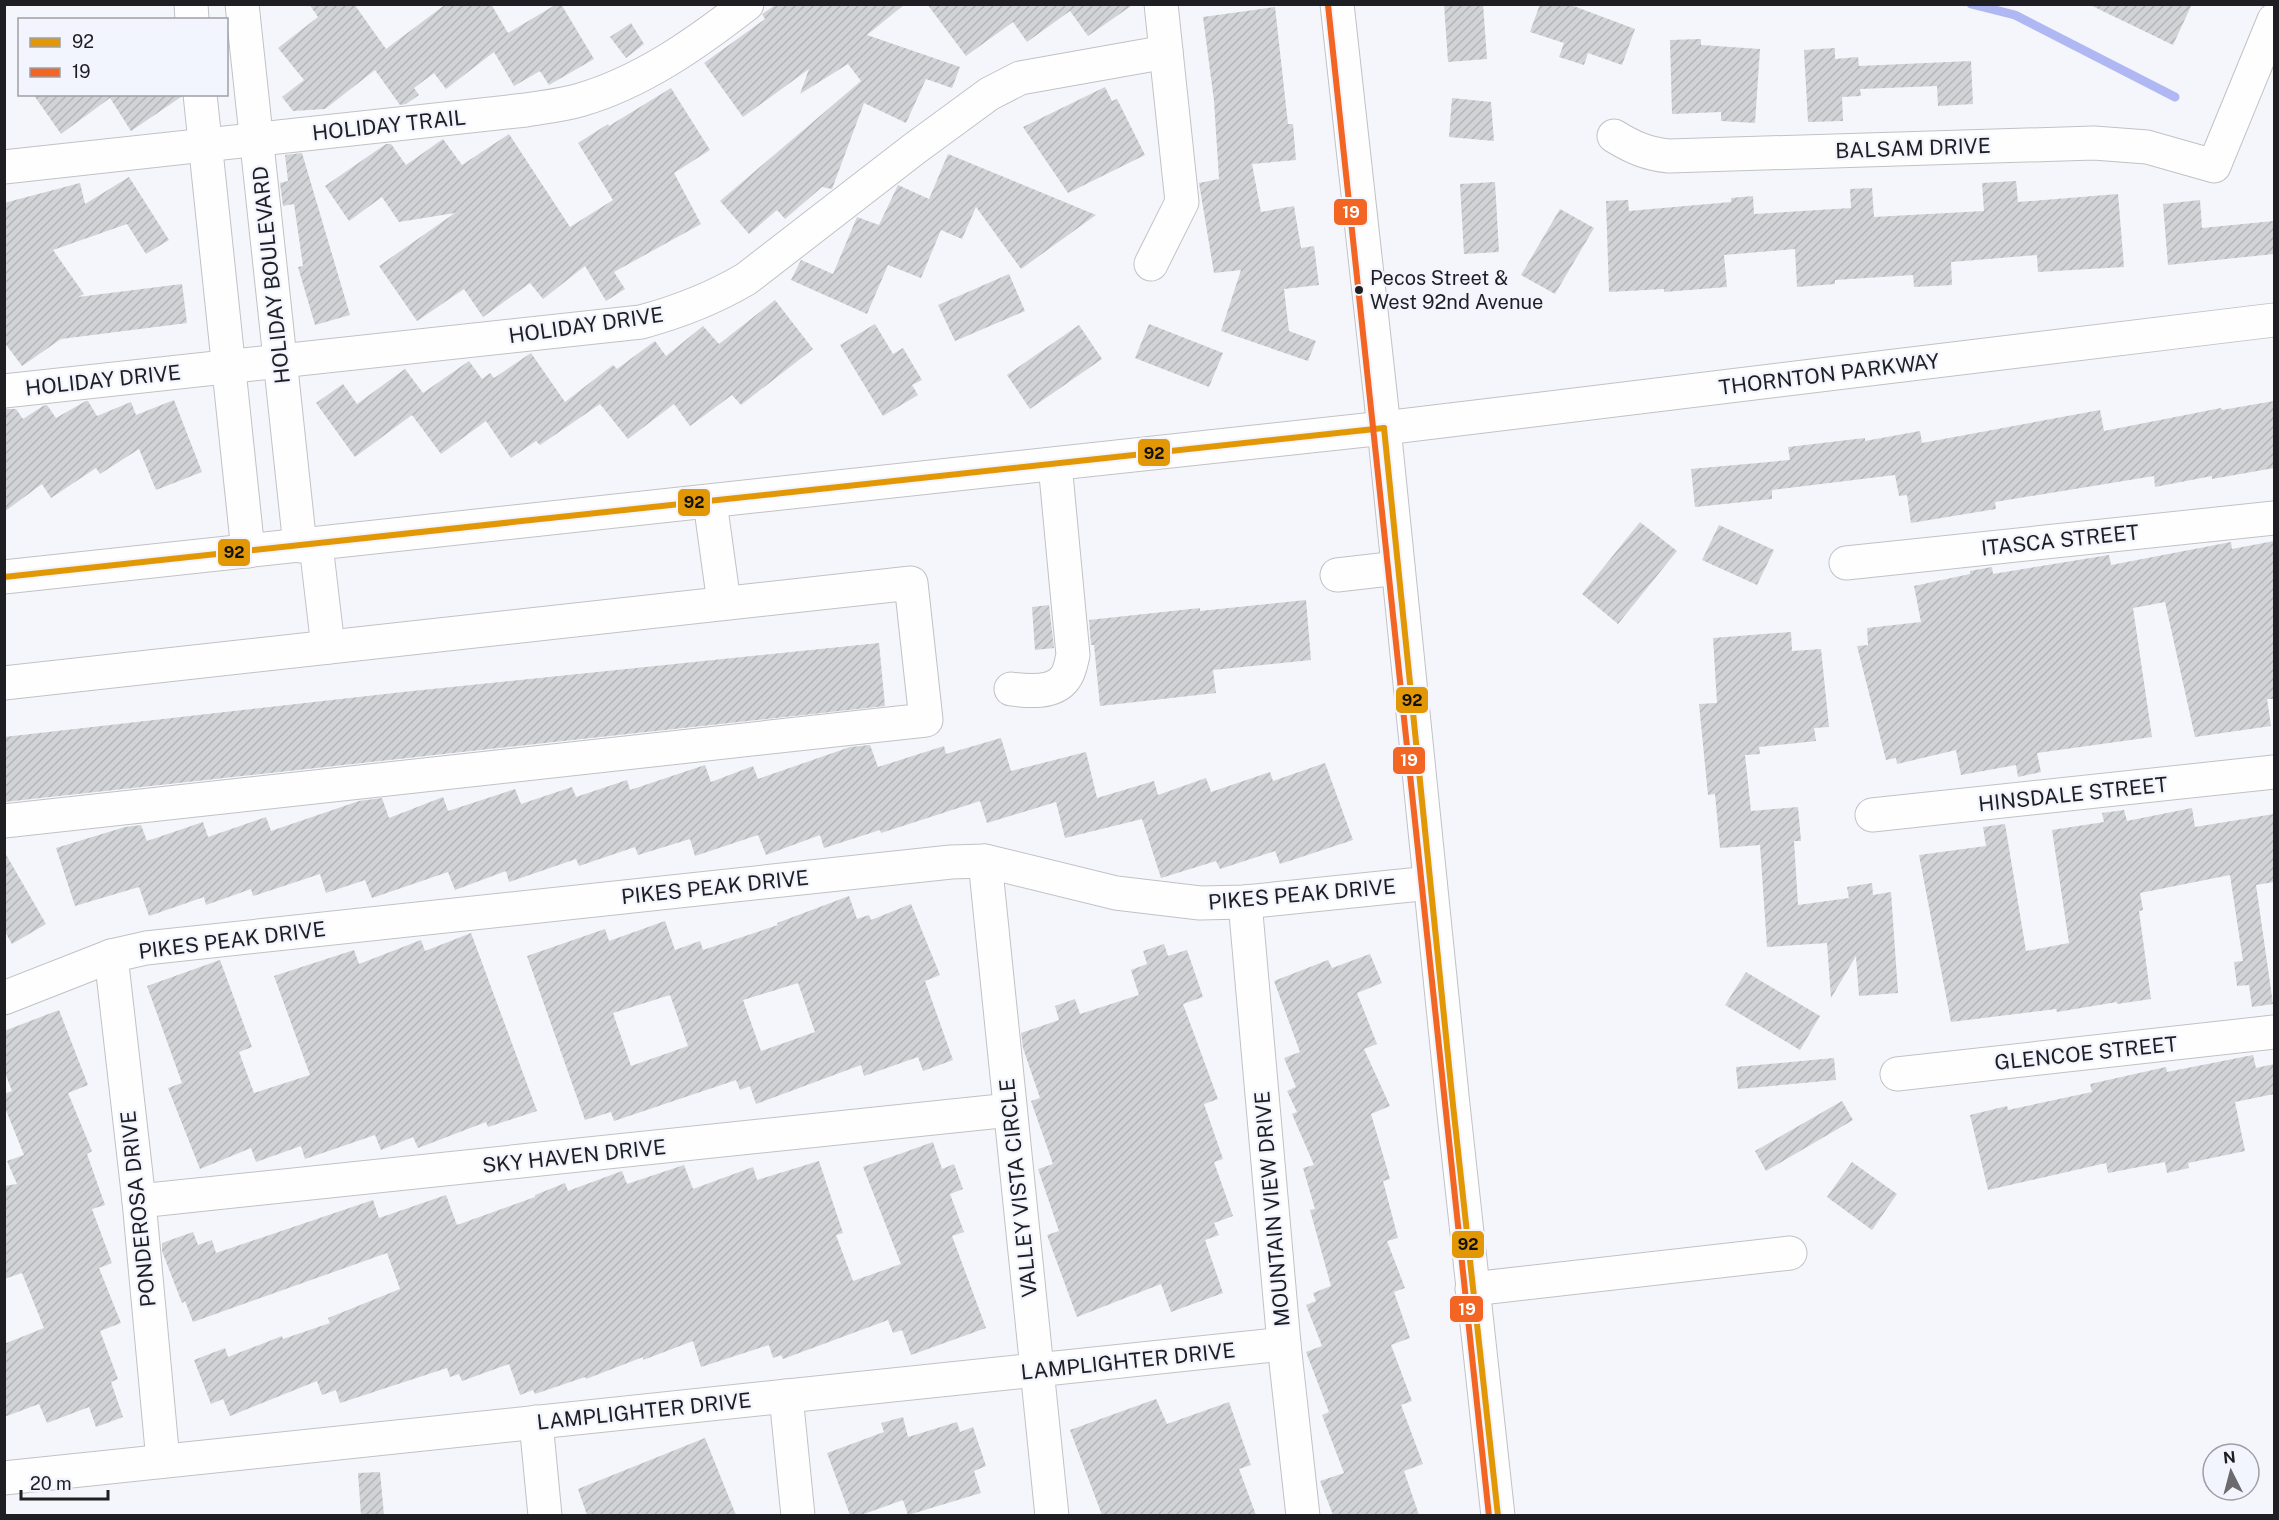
<svg xmlns="http://www.w3.org/2000/svg" width="2279" height="1520" viewBox="0 0 2279 1520" font-family="'Public Sans',sans-serif">
  <defs>
    <pattern id="building-hatch" width="6" height="6" patternUnits="userSpaceOnUse" patternTransform="scale(1.5)"><rect width="6" height="6" fill="#d2d3d7"/><path d="M-1 1l2-2M0 6l6-6M5 7l2-2" fill="none" stroke="#b4b5b8"/></pattern>
  </defs>
  <rect width="100%" height="100%" fill="#f5f6fb"/>
  <g fill="none" stroke-linecap="round" stroke-linejoin="round">
    <!-- stream -->
    <path stroke="#b0b8f4" stroke-width="9" d="M1971 4 2015 15 2175 97"/>
  </g>
  <!-- building -->
  <g fill="url(#building-hatch)" fill-rule="evenodd">
    <path d="M309 4H354L386 49 446 4H491L508 33 557 4H561L594 59 549 85 540 71 514 86 494 52 446 89 434 73 414 88 419 95 406 104 400 105 375 70 325 109 293 111 282 97 304 80 278 48 318 17Z"/>
    <path d="M777 4H905L867 35 960 67 952 88 926 79 906 123 864 103 832 189 822 187 785 219 777 210 749 234 720 201 861 81 848 64 800 94 809 69 743 117 704 63 765 19 762 14Z"/>
    <path d="M927 4H1134L1088 36 1070 11 1027 42 1013 22 966 56Z"/>
    <path d="M1444 4H1483L1487 59 1448 62Z"/>
    <path d="M1540 4H1568L1635 29 1622 65 1588 53 1584 65 1559 57 1564 43 1530 32Z"/>
    <path d="M2088 4H2192L2173 45Z"/>
    <path d="M1275 7 1288 124H1293L1296 160 1252 164 1261 212 1294 206 1301 248 1314 246 1319 285 1284 289 1289 331 1316 341 1308 361 1221 331 1241 270 1214 273 1199 183 1219 179 1214 101 1203 17Z"/>
    <path d="M631 23 644 44 626 58 610 37Z"/>
    <path d="M1701 39V45L1760 49 1755 123 1721 121V112L1672 114 1670 40Z"/>
    <path d="M1835 48V59L1858 57 1859 66 1971 61 1973 104 1938 106 1937 86 1860 89 1861 96 1842 97 1843 121 1808 122 1804 50Z"/>
    <path d="M1105 87 1112 101 1117 99 1145 155 1068 193 1023 127Z"/>
    <path d="M671 88 710 150 674 173 701 224 614 272 625 289 606 301 585 266 543 299 530 283 483 317 464 289 417 321 379 266 455 213 399 222 382 197 349 221 325 186 386 144H391L406 165 443 139 462 165 509 134 570 227 613 200 578 143 608 124 609 126Z"/>
    <path d="M33 94H182L181 97 131 131 110 98 61 134Z"/>
    <path d="M1452 98 1491 102 1494 141 1449 137Z"/>
    <path d="M302 153 350 315 315 325 298 267 303 266 294 204 283 206 280 183 288 181 285 155Z"/>
    <path d="M948 154 1096 215 1021 269 976 207 962 239 941 230 921 278 888 265 867 314 791 280 801 260 833 274 857 217 879 225 898 185 929 199Z"/>
    <path d="M129 177 169 240 146 254 127 224 53 250 84 294 78 297 182 284 187 323 61 339 22 366 4 342V203L80 183 85 204Z"/>
    <path d="M2016 181 2018 202 2118 194 2124 267 2038 272 2037 255 1951 262 1952 285 1914 287 1913 275 1835 280V284L1797 287 1795 249 1724 255 1727 287 1664 292V289L1609 292 1606 201 1628 200 1629 211 1731 202V198L1753 196 1754 214 1851 208 1850 189 1872 188 1874 217 1984 211 1982 183Z"/>
    <path d="M1495 182 1499 252 1464 254 1460 184Z"/>
    <path d="M2200 200 2202 228 2274 221V254L2168 265 2163 204Z"/>
    <path d="M1560 209 1594 228 1555 294 1521 275Z"/>
    <path d="M1009 274 1025 311 955 341 938 305Z"/>
    <path d="M775 300 813 349 741 405 732 395 690 426 674 404 628 439 600 404 540 445 536 441 511 458 486 421 441 454 412 415 355 457 316 403 343 384 357 404 405 369 423 393 469 361 482 379 490 373 494 378 531 353 565 402 613 365 617 369 655 341 666 356 703 326 719 344Z"/>
    <path d="M875 324 893 354 903 348 922 380 912 385 918 395 883 416 840 345Z"/>
    <path d="M1149 324 1223 353 1209 387 1135 358Z"/>
    <path d="M1079 325 1102 359 1030 409 1007 375Z"/>
    <path d="M174 400 202 472 156 490 139 449 100 474 96 468 51 498 42 484 4 512V409H16L23 419 43 406 47 405 56 418 86 401H88L97 416 131 402 136 415Z"/>
    <path d="M2274 401V468L2212 479V476L2155 487 2154 476 1995 502 1996 509 1911 523 1907 495 1899 496 1895 475 1772 490V499L1695 507 1691 469 1790 460 1788 447 1865 438V441L1920 431 1922 443 2100 410 2104 431 2221 408 2222 410Z"/>
    <path d="M1640 522 1677 551 1618 624 1582 594Z"/>
    <path d="M1719 525 1774 550 1757 585 1702 560Z"/>
    <path d="M2274 541V699H2267L2271 726 2195 737 2165 602 2133 608 2152 737 2037 753 2041 772 2018 777 2016 765 1961 775 1956 750 1897 764 1896 758 1886 760 1857 646 1868 645 1867 628 1921 622 1914 586 1970 574V571L1992 567 1993 574 2109 555 2111 565 2231 542 2232 549Z"/>
    <path d="M1306 600 1311 660 1213 670 1216 693 1100 706 1094 645H1091L1089 620 1200 608V611Z"/>
    <path d="M1049 605 1054 648 1035 650 1032 607Z"/>
    <path d="M1791 632 1792 651 1821 649 1829 727 1814 728 1816 741 1759 747 1760 754 1745 755 1751 811 1798 807 1801 841H1794L1798 905 1849 898 1847 887 1872 883 1873 895 1891 892 1898 993 1859 996 1856 956 1831 998 1827 943 1767 947 1760 845 1720 848 1715 794 1708 795 1699 704 1717 703 1713 638Z"/>
    <path d="M879 643 885 706 4 802V737L403 692Z"/>
    <path d="M1001 738 1011 771 1086 752 1097 798 1154 781 1158 795 1206 778 1211 792 1270 772 1273 781 1325 763 1353 840 1280 864 1275 851 1220 869 1216 861 1161 878 1142 819 1065 838 1056 802 987 823 980 801 881 833 880 830 824 848 820 835 766 855 758 835 695 856 690 839 638 855 635 847 579 866 576 859 509 882 506 871 455 890 448 872 372 898 365 880 326 893 320 874 253 896 251 889 206 905 204 897 149 916 139 887 75 906 56 848 125 827 141 825 147 841 203 822 208 837 266 817 271 831 359 801 382 798 389 818 443 797 448 811 515 789 521 804 572 787 576 797 627 780 630 790 705 765 711 782 753 766 758 779 850 747 870 745 878 767 944 746 946 754Z"/>
    <path d="M2192 808 2195 827 2274 814V882L2256 885 2273 1004 2252 1007 2249 985 2237 986 2234 962 2243 961 2230 875 2140 893 2143 910 2139 911 2151 999 2117 1004V1002L2057 1012 2056 1009 1951 1022 1919 855 1986 846 1983 827 2005 824 2026 951 2069 943 2052 830 2104 822 2102 813 2124 810 2127 821Z"/>
    <path d="M4 851 46 924 12 944 4 930Z"/>
    <path d="M849 896 857 919 869 915 871 920 911 904 940 975 925 981 953 1060 923 1071 918 1057 864 1076 861 1065 756 1104 750 1086 740 1090 736 1080 614 1121 611 1112 585 1120 527 956 605 929 609 941 665 921 675 950 700 941 703 950 778 925 777 923ZM798 983 815 1032 761 1051 743 1000ZM670 995 688 1046 631 1066 613 1013Z"/>
    <path d="M471 933 537 1111 488 1127 486 1122 418 1148 413 1137 381 1150 375 1135 305 1159 301 1146 256 1162 251 1148 200 1169 168 1088 182 1083 147 986 220 960 252 1047 239 1052 254 1093 310 1075 274 976 354 950 359 964 421 940 425 951Z"/>
    <path d="M1164 944 1168 956 1187 950 1203 997 1183 1004 1218 1099 1204 1104 1223 1159 1214 1162 1233 1216 1214 1223 1219 1235 1205 1240 1223 1293 1171 1312 1161 1284 1077 1317 1047 1235 1059 1231 1038 1169 1053 1164 1031 1101 1040 1098 1023 1048 1021 1033 1059 1020 1055 1006 1075 999 1080 1014 1139 995 1131 970 1147 964 1143 951Z"/>
    <path d="M1370 954 1382 983 1357 993 1377 1044 1364 1049 1390 1106 1371 1114 1390 1179 1383 1181 1398 1238 1387 1241 1405 1288 1394 1292 1410 1338 1391 1345 1412 1401 1401 1405 1423 1464 1404 1471 1419 1515H1333L1320 1481 1344 1473 1322 1415 1329 1412 1306 1352 1322 1346 1306 1305 1316 1301 1313 1293 1331 1286 1310 1210 1315 1209 1303 1168 1314 1165 1292 1114 1297 1112 1287 1091 1296 1087 1284 1058 1300 1052 1274 981 1328 960 1332 968Z"/>
    <path d="M1746 972 1820 1016 1800 1050 1725 1005Z"/>
    <path d="M59 1010 88 1085 68 1093 92 1151 87 1154 105 1205 92 1209 112 1263 99 1268 121 1323 100 1331 118 1379 111 1382 123 1417 96 1427 89 1407 47 1423 39 1404 4 1417V1344L44 1328 22 1273 4 1279V1186L17 1184 7 1161 24 1155 4 1105V1094L12 1091 4 1070V1031Z"/>
    <path d="M2253 1055 2256 1068 2274 1064V1094L2235 1102 2245 1151 2188 1163 2189 1168 2167 1173 2165 1162 2108 1173 2106 1163 1988 1190 1970 1115 2007 1106 2008 1110 2092 1092 2090 1084 2166 1067 2167 1072Z"/>
    <path d="M1834 1058 1836 1080 1738 1089 1736 1067Z"/>
    <path d="M1842 1101 1853 1120 1766 1171 1755 1151Z"/>
    <path d="M933 1142 942 1169 954 1164 963 1189 950 1194 964 1232 952 1236 986 1328 911 1355 902 1330 893 1333 888 1320 783 1359 781 1355 773 1358 769 1345 701 1367 693 1341 643 1360V1357L586 1379 585 1377 535 1394 533 1390 520 1395 509 1364 462 1381 459 1374 450 1377 447 1368 340 1403 336 1390 322 1395 317 1381 230 1416 223 1399 211 1404 194 1360 225 1348 228 1357 282 1336 283 1339 330 1323 328 1318 400 1289 387 1253 193 1322 185 1301 182 1303 162 1251V1243L193 1232 198 1245 212 1240 216 1253 373 1200 379 1218 446 1195 457 1225 535 1197V1195L565 1183 568 1191 622 1171 627 1184 684 1165 693 1189 753 1167 757 1180 819 1161 843 1233 836 1235 853 1281 901 1264 863 1167Z"/>
    <path d="M1852 1162 1897 1194 1872 1230 1827 1197Z"/>
    <path d="M1156 1399 1167 1424 1229 1402 1251 1465 1239 1469 1256 1515H1102L1070 1430Z"/>
    <path d="M903 1417 908 1437 957 1422 960 1432 973 1427 986 1466 974 1471 981 1493 908 1515 903 1500 861 1515H850L827 1453 884 1432 881 1423Z"/>
    <path d="M705 1438 736 1515H587L578 1489Z"/>
    <path d="M380 1472 384 1515H361L358 1473Z"/>
  </g>
  <g fill="none" stroke-linecap="round" stroke-linejoin="round">
    <defs>
      <g id="minor">
        <path d="M191 4 192 20"/>
        <path d="M242 4 300 546"/>
        <path d="M1337 4 1384 428"/>
        <path d="M200 94 248 551"/>
        <path d="M1614 136C1632 147 1647 154 1669 156L2094 143 2147 147 2214 166 2274 20"/>
        <path d="M4 167 526 110C544 107 563 105 580 100 642 82 697 43 747 4"/>
        <path d="M1151 264 1182 202 1161 4"/>
        <path d="M4 391 641 322C678 312 712 299 746 279L914 149 989 94 1020 78 1166 52"/>
        <path d="M710 502 724 603"/>
        <path d="M316 545 328 647"/>
        <path d="M1846 563 2274 518"/>
        <path d="M1337 575 1398 568"/>
        <path d="M4 683 911 583 926 720 4 821"/>
        <path d="M1011 689C1027 691 1054 694 1065 678 1070 672 1071 663 1073 655L1055 464"/>
        <path d="M1872 815 2274 772"/>
        <path d="M985 861 1052 1516"/>
        <path d="M1245 902 1284 1344 1303 1516"/>
        <path d="M111 956 139 1201 163 1461"/>
        <path d="M4 998 111 956 146 948 951 862 985 861 1116 893 1200 903 1245 902 1430 883"/>
        <path d="M1897 1074 2274 1032"/>
        <path d="M139 1201 1010 1110"/>
        <path d="M1472 1289 1790 1253"/>
        <path d="M786 1396 798 1516"/>
        <path d="M536 1422 545 1516"/>
        <path d="M4 1478 1284 1344"/>
      </g>
      <g id="major">
        <path d="M1384 428 1453 1105 1498 1516"/>
        <path d="M4 577 1384 428 2274 320"/>
      </g>
    </defs>
    <!-- minor casing -->
    <use href="#minor" stroke="#c1c2c6" stroke-width="35"/>
    <!-- major casing -->
    <use href="#major" stroke="#c1c2c6" stroke-width="35"/>
    <!-- minor -->
    <use href="#minor" stroke="#fefefe" stroke-width="33"/>
    <!-- major -->
    <use href="#major" stroke="#fefefe" stroke-width="33"/>
    <defs>
      <g id="bus-1">
        <path d="M1384 428 1453 1105 1498 1516"/>
        <path d="M4 577 1384 428"/>
      </g>
      <path id="bus-2" d="M1328 5C1384 508 1434 1012 1489 1516"/>
    </defs>
    <!-- bus-1 casing -->
    <use href="#bus-1" stroke="#f2f4fe" stroke-width="10"/>
    <!-- bus-2 casing -->
    <use href="#bus-2" stroke="#f2f4fe" stroke-width="10"/>
    <!-- bus-1 -->
    <use href="#bus-1" stroke="#e19804" stroke-width="6"/>
    <!-- bus-2 -->
    <use href="#bus-2" stroke="#f26522" stroke-width="6"/>
  </g>
  <!-- markers -->
  <circle fill="#1f1f23" stroke="#f2f4fe" stroke-width="2" cx="1359" cy="290" r="5"/>
  <g text-anchor="middle" dominant-baseline="central" stroke-width="4.5" stroke-linejoin="round" paint-order="stroke">
    <!-- bus labels -->
    <g font-size="20" fill="#1f1f23" stroke="#f2f4fe" text-anchor="start">
      <text x="1370" y="278">Pecos Street &amp;<tspan x="1370" dy="24">West 92nd Avenue</tspan></text>
    </g>
    <!-- street labels -->
    <g font-size="21" fill="#1f1f23" stroke="#f2f4fe">
      <text transform="translate(389 125) rotate(-6)">HOLIDAY TRAIL</text>
      <text transform="translate(1913 148) rotate(-2)">BALSAM DRIVE</text>
      <text transform="translate(271 275) rotate(-96)">HOLIDAY BOULEVARD</text>
      <text transform="translate(586 325) rotate(-8)">HOLIDAY DRIVE</text>
      <text transform="translate(1829 374) rotate(-7)">THORNTON PARKWAY</text>
      <text transform="translate(103 380) rotate(-6)">HOLIDAY DRIVE</text>
      <text transform="translate(2060 540) rotate(-6)">ITASCA STREET</text>
      <text transform="translate(2073 794) rotate(-6)">HINSDALE STREET</text>
      <text transform="translate(715 887) rotate(-6)">PIKES PEAK DRIVE</text>
      <text transform="translate(1302 894) rotate(-5)">PIKES PEAK DRIVE</text>
      <text transform="translate(232 940) rotate(-7)">PIKES PEAK DRIVE</text>
      <text transform="translate(2086 1053) rotate(-6)">GLENCOE STREET</text>
      <text transform="translate(574 1156) rotate(-6)">SKY HAVEN DRIVE</text>
      <text transform="translate(1018 1188) rotate(-96)">VALLEY VISTA CIRCLE</text>
      <text transform="translate(138 1209) rotate(-96)">PONDEROSA DRIVE</text>
      <text transform="translate(1272 1209) rotate(-95)">MOUNTAIN VIEW DRIVE</text>
      <text transform="translate(1128 1361) rotate(-6)">LAMPLIGHTER DRIVE</text>
      <text transform="translate(644 1411) rotate(-6)">LAMPLIGHTER DRIVE</text>
    </g>
  </g>
  <g stroke="#f2f4fe" stroke-width="2">
    <rect x="1333" y="198" width="35" height="28" rx="6" fill="#f26522"/>
    <rect x="1137" y="438" width="34" height="29" rx="6" fill="#e19804"/>
    <rect x="677" y="488" width="34" height="29" rx="6" fill="#e19804"/>
    <rect x="217" y="538" width="34" height="29" rx="6" fill="#e19804"/>
    <rect x="1395" y="686" width="34" height="28" rx="6" fill="#e19804"/>
    <rect x="1392" y="746" width="34" height="29" rx="6" fill="#f26522"/>
    <rect x="1451" y="1230" width="34" height="29" rx="6" fill="#e19804"/>
    <rect x="1449" y="1295" width="35" height="28" rx="6" fill="#f26522"/>
  </g>
  <g font-size="16" text-anchor="middle" font-weight="bold" fill="#fff">
    <text x="1351" y="218">19</text>
    <text x="1409" y="766">19</text>
    <text x="1467" y="1315">19</text>
  </g>
  <g font-size="16" text-anchor="middle" font-weight="bold" fill="#111">
    <text x="1154" y="459">92</text>
    <text x="694" y="508">92</text>
    <text x="234" y="558">92</text>
    <text x="1412" y="706">92</text>
    <text x="1468" y="1250">92</text>
  </g>
  <!-- border -->
  <rect width="2279" height="1520" fill="none" stroke="#1f1f23" stroke-width="12"/>
  <!-- legend -->
  <rect x="18" y="18" width="210" height="78" fill="#f2f4fe" stroke="#9e9fa6" stroke-width="1.5"/>
  <rect x="30" y="38" width="30" height="9" fill="#e19804" stroke="#9e9fa6" stroke-width="1.5"/>
  <text x="72" y="48" font-size="18" fill="#1f1f23">92</text>
  <rect x="30" y="68" width="30" height="9" fill="#f26522" stroke="#9e9fa6" stroke-width="1.5"/>
  <text x="72" y="78" font-size="18" fill="#1f1f23">19</text>
  <!-- north arrow -->
  <g transform="translate(2231 1472) rotate(354)"><circle r="28" fill="#f2f4fe" stroke="#9e9fa6" stroke-width="1.5"/>
  <path d="M0-4.5L10 22L0 15L-10 22Z" fill="#6a6a6f"/>
  <text y="-9" font-size="16" font-weight="bold" text-anchor="middle" fill="#1f1f23">N</text>
  </g>
  <!-- scale -->
  <path d="M21 1490v9h87v-9" fill="none" stroke="#1f1f23" stroke-width="3"/>
  <text x="30" y="1490" font-size="18" fill="#1f1f23" stroke="#f2f4fe" stroke-width="4.5" paint-order="stroke">20 m</text>
</svg>
